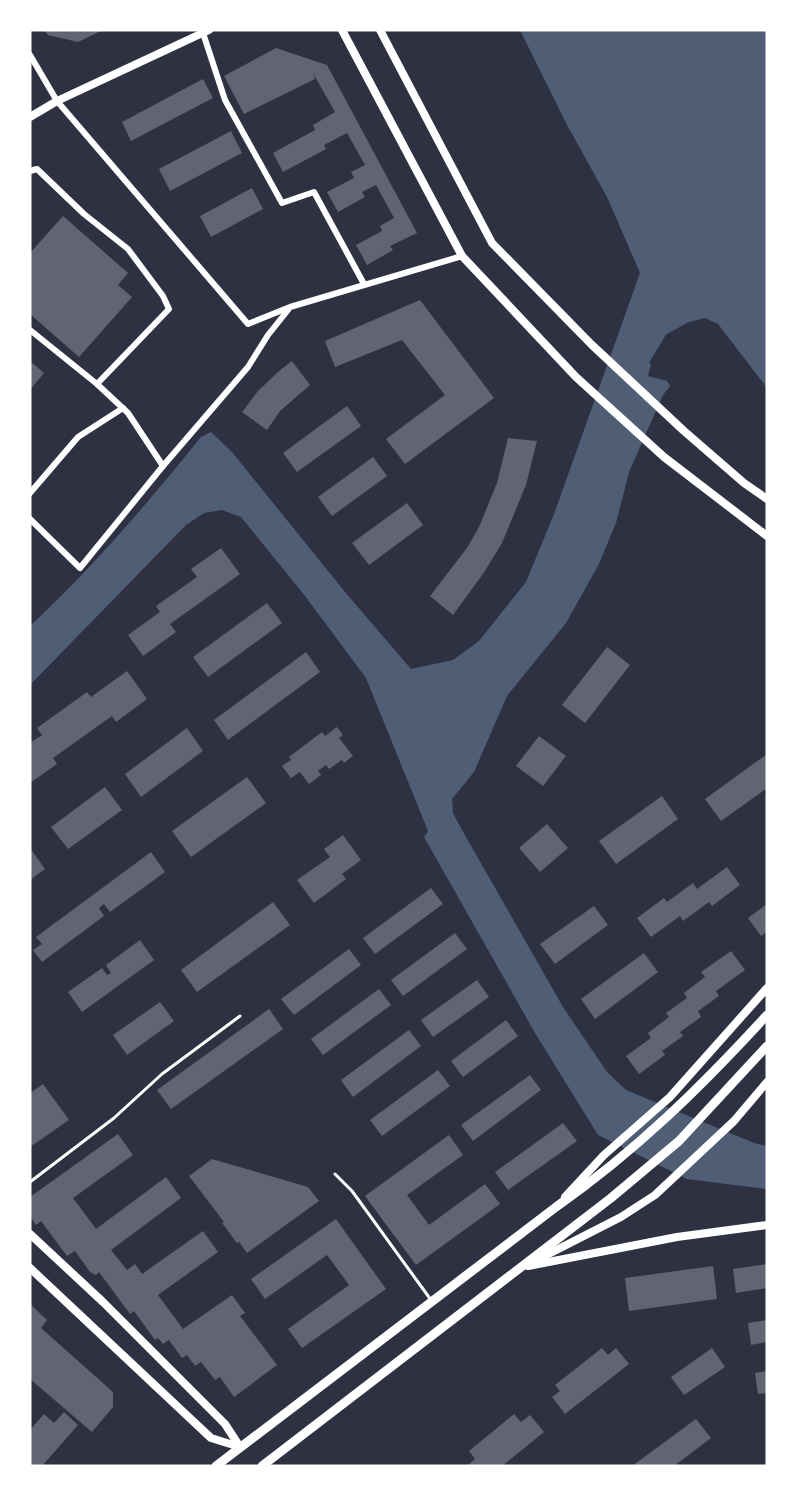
<svg xmlns="http://www.w3.org/2000/svg" width="797" height="1496" viewBox="0 0 797 1496" font-family="Arial,sans-serif">
  <rect width="100%" height="100%" fill="#2d3142"/>
  <!-- water -->
  <path fill="#4f5d75" d="M520 30H767V388L718 324 705 318 689 322 645 346 638 355 651 364 648 376 667 381 670 386 663 395 629 472 616 523 599 564 566 623 507 696 474 772 452 799 453 813 462 830 563 1007 607 1072 626 1090 754 1143 767 1146V1189L687 1179 598 1135 535 1033 424 837 428 831 366 678 305 596 241 517 222 510 204 513 186 525 30 685V626C93 567 147 504 201 437L211 432 232 452 345 592 411 669 453 660 479 641 526 582 554 514 640 273 608 199 566 123Z"/>
  <g fill="none" stroke-linecap="round" stroke-linejoin="round">
    <!-- canal -->
    <path stroke="#4f5d75" stroke-width="15" d="M636 378 643 358 663 325"/>
  </g>
  <!-- building -->
  <g fill="#626471">
    <path d="M44 30H103L78 42 48 35Z"/>
    <path d="M276 48 327 65 417 233 390 246 393 250 367 265 356 245 382 231 380 226 394 218 376 185 362 192 365 197 338 212 327 192 354 178 351 172 365 165 347 133 324 145 326 149 283 172 273 153 315 130 313 125 335 112 313 73 315 79 244 114 224 76Z"/>
    <path d="M203 79 213 98 131 141 122 122Z"/>
    <path d="M231 131 242 153 170 191 159 169Z"/>
    <path d="M252 188 263 209 211 237 200 216Z"/>
    <path d="M63 216 128 273 118 285 132 297 79 357 30 314V253Z"/>
    <path d="M420 300 494 398 405 464 386 439 445 395 402 340 335 367 325 341Z"/>
    <path d="M30 361 44 373 30 390Z"/>
    <path d="M292 361 310 385 280 411 267 430 242 412 258 391 279 371Z"/>
    <path d="M347 406 361 426 297 472 283 453Z"/>
    <path d="M508 438 537 441 526 485 502 543 485 571 453 615 430 596 467 548 479 527 497 483Z"/>
    <path d="M373 457 387 476 332 516 318 497Z"/>
    <path d="M407 503 423 525 369 565 352 543Z"/>
    <path d="M221 548 240 574 170 624 176 632 143 656 128 635 160 612 156 606 197 577 191 569Z"/>
    <path d="M267 603 282 623 208 677 193 657Z"/>
    <path d="M607 647 630 665 585 723 562 705Z"/>
    <path d="M306 652 320 672 228 740 214 720Z"/>
    <path d="M127 671 147 699 116 722 112 716 53 758 57 764 30 783V743L42 735 37 728 87 692 91 697Z"/>
    <path d="M337 727 343 735 339 738 353 756 344 763 342 760 329 769 326 765 318 771 321 775 309 784 300 772 291 778 282 766 291 760 289 757 322 732 325 736Z"/>
    <path d="M187 728 203 751 141 797 125 774Z"/>
    <path d="M539 736 566 756 543 786 516 766Z"/>
    <path d="M767 754V788L721 821 705 799Z"/>
    <path d="M247 777 266 803 191 857 172 831Z"/>
    <path d="M105 787 122 810 68 849 51 827Z"/>
    <path d="M662 796 678 819 616 864 599 841Z"/>
    <path d="M547 824 568 848 540 872 519 848Z"/>
    <path d="M343 835 361 860 342 874 346 879 314 903 297 880 330 857 324 849Z"/>
    <path d="M30 848 45 869 30 880Z"/>
    <path d="M151 852 165 872 110 912 104 904 99 908 104 916 42 962 33 950 42 944 36 937Z"/>
    <path d="M727 867 740 885 712 906 709 902 683 921 680 916 651 937 637 918 664 898 667 902 693 883 697 889Z"/>
    <path d="M431 888 443 904 375 954 363 938Z"/>
    <path d="M273 902 290 925 197 992 181 970Z"/>
    <path d="M767 904V932L761 936 748 918Z"/>
    <path d="M594 906 608 925 555 964 540 944Z"/>
    <path d="M455 933 467 949 403 996 391 980Z"/>
    <path d="M140 940 154 960 82 1012 68 992 102 968 107 975 111 973 106 965Z"/>
    <path d="M349 949 361 965 294 1015 281 999Z"/>
    <path d="M731 951 745 970 716 991 719 996 698 1011 701 1017 680 1032 683 1036 662 1051 665 1055 639 1074 626 1056 651 1038 648 1033 669 1017 666 1013 687 998 684 993 705 977 701 972Z"/>
    <path d="M644 953 658 972 595 1019 581 999Z"/>
    <path d="M477 980 489 997 433 1037 421 1020Z"/>
    <path d="M379 989 391 1005 323 1055 311 1039Z"/>
    <path d="M160 1002 174 1021 127 1055 113 1035Z"/>
    <path d="M269 1009 283 1029 171 1109 157 1090Z"/>
    <path d="M506 1020 518 1036 463 1077 451 1061Z"/>
    <path d="M409 1030 421 1046 353 1097 341 1080Z"/>
    <path d="M438 1070 450 1086 382 1136 370 1120Z"/>
    <path d="M530 1075 541 1090 473 1141 461 1125Z"/>
    <path d="M43 1084 69 1120 30 1147V1093Z"/>
    <path d="M563 1123 577 1141 508 1190 495 1172Z"/>
    <path d="M118 1134 133 1155 73 1198 96 1229 166 1177 181 1198 111 1250 127 1270 135 1264 142 1274 203 1231 218 1252 158 1295 183 1329 232 1295 245 1313 240 1316 277 1365 234 1397 220 1377 215 1380 201 1362 195 1366 187 1355 182 1358 169 1340 163 1344 158 1338 155 1340 134 1311 130 1314 99 1272 96 1275 90 1272 75 1251 67 1256 41 1221 36 1225 30 1216V1197Z"/>
    <path d="M449 1135 463 1155 407 1195 429 1225 485 1184 500 1204 416 1265 365 1196Z"/>
    <path d="M212 1159 308 1187 319 1201 247 1253 239 1242 237 1243 222 1223 224 1222 189 1176Z"/>
    <path d="M336 1219 386 1289 302 1348 288 1329 349 1285 327 1255 265 1299 251 1279Z"/>
    <path d="M767 1264V1288L736 1293 733 1269Z"/>
    <path d="M713 1266 717 1299 629 1311 625 1278Z"/>
    <path d="M30 1304 47 1320 41 1328 113 1392V1407L92 1432 30 1379Z"/>
    <path d="M767 1320V1342L751 1345 748 1323Z"/>
    <path d="M602 1348 608 1355 616 1348 629 1364 565 1414 552 1397 560 1391 555 1385Z"/>
    <path d="M712 1348 725 1367 684 1395 671 1377Z"/>
    <path d="M767 1371V1393L758 1394 755 1373Z"/>
    <path d="M64 1412 78 1425 42 1466H30V1430L44 1414 54 1423Z"/>
    <path d="M514 1414 521 1422 530 1415 544 1432 502 1466H467L475 1459 469 1451Z"/>
    <path d="M696 1419 711 1438 674 1466H632Z"/>
  </g>
  <g fill="none" stroke-linecap="round" stroke-linejoin="round">
    <!-- service -->
    <g stroke="#fff" stroke-width="3">
      <path d="M335 1174 352 1191 431 1300"/>
      <path d="M30 1182 114 1118 162 1074 240 1016"/>
    </g>
    <!-- minor -->
    <g stroke="#fff" stroke-width="6">
      <path d="M203 33 225 100 282 203 314 192 364 284"/>
      <path d="M30 55 57 101 248 324 290 307 462 256"/>
      <path d="M30 171 37 169 84 214 128 249 163 296 169 309 97 384"/>
      <path d="M30 330 97 384 128 413 163 466 80 568 30 519"/>
      <path d="M163 466 248 367 268 335 288 310"/>
      <path d="M30 493 78 437 123 408"/>
    </g>
    <!-- tertiary -->
    <g stroke="#fff" stroke-width="8">
      <path d="M30 117 57 101 209 30"/>
      <path d="M528 1266 677 1237 767 1225"/>
    </g>
    <!-- secondary -->
    <g stroke="#fff" stroke-width="8">
      <path d="M342 30 462 256 576 377 664 457 767 536"/>
      <path d="M380 30 492 243 592 345 684 431 744 483 767 499"/>
      <path d="M565 1197 604 1155 670 1097 767 988"/>
      <path d="M30 1234 103 1302 225 1424 240 1447"/>
      <path d="M529 1264 621 1217 655 1195 734 1121 767 1082"/>
      <path d="M30 1268 211 1438 240 1447"/>
    </g>
    <!-- primary -->
    <g stroke="#fff" stroke-width="9">
      <path d="M216 1466 556 1207C636 1151 701 1087 767 1015"/>
      <path d="M262 1466 611 1198 679 1141 767 1046"/>
    </g>
  </g>
  <!-- border -->
  <rect width="797" height="1496" fill="none" stroke="#ffffff" stroke-width="63"/>
</svg>
